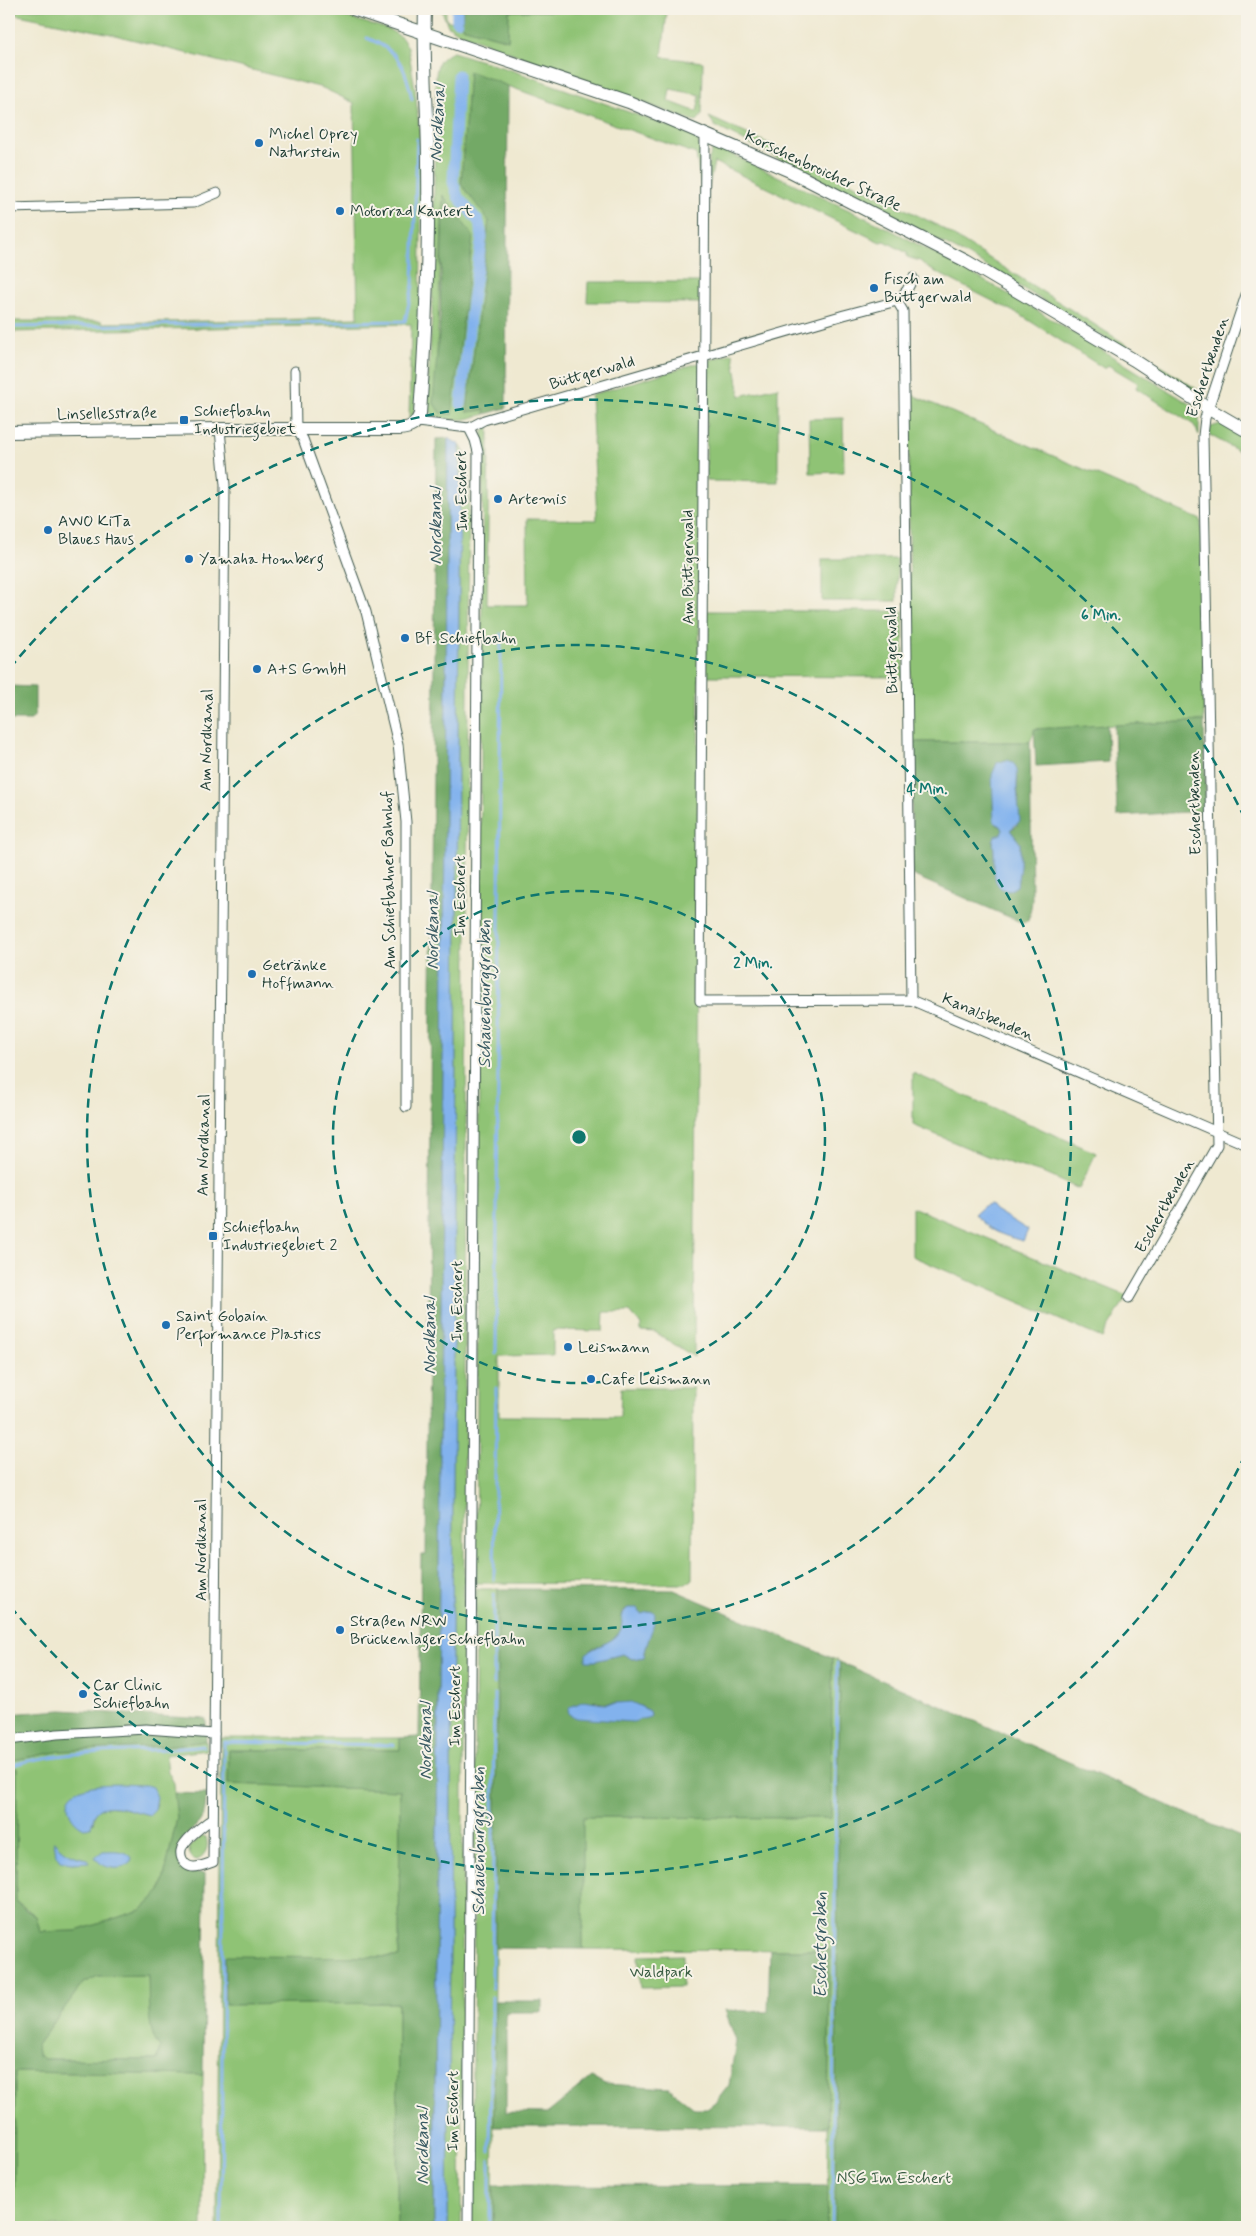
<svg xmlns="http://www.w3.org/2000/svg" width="1256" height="2236" viewBox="0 0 1256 2236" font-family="Mynerve,sans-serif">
  <rect width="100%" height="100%" fill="#f7f3e8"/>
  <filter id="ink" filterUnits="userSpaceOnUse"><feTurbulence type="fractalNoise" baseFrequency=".02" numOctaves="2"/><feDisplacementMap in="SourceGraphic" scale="10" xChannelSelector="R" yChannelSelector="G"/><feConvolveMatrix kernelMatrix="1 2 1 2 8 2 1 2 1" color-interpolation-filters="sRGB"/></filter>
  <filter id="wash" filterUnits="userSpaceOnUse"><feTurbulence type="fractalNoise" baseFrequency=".0096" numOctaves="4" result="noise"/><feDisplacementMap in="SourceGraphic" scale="20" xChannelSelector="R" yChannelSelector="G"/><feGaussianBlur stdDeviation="1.12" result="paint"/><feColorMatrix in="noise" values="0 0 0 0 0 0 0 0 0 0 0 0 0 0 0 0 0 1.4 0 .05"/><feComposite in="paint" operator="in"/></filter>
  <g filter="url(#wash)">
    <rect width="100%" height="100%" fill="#efe9d1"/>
    <!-- green -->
    <g fill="#8fc374" stroke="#578054" fill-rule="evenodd">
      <path d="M9 9H317L388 29 401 37 408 47 415 88 422 158 420 315 415 405 414 414 409 420 411 324 9 332V321H102V323L358 318 354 103 323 88 111 34 9 13Z"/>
      <path d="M441 9H446V20L453 22V9H463L462 27 508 40 509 11H667L662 57 703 62 702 115 697 121 690 120 459 33 448 26ZM670 89 700 95 697 112 668 101Z"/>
      <path d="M453 52 514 71 693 135C706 149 702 174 702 192L696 154 469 72 461 184 489 220 467 412 485 410V414C466 420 452 423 433 415L427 406 432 315 436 75C437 62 441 57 453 52ZM443 196 440 413 437 353Z"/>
      <path d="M709 117 808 161 935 224 1203 393 1195 392 974 259 715 126Z"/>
      <path d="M714 146 889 229 938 255 1028 305 1195 407 1199 419V435L1194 425 1136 388 1138 383 1108 365 1105 369 1022 316 928 268 920 261 907 257V253L885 241 880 242 714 162 708 192 709 159Z"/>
      <path d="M588 282H701V303L587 302Z"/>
      <path d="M733 353 740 396 778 387V482L706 481 707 361Z"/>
      <path d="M698 363 701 366 694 1357 655 1332 641 1331V1325L630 1312H604L603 1331 553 1330V1355L499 1356V1416L620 1417 621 1388H693L692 1579 686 1584 476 1583 483 431 489 426 487 605H528L527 519 597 520 591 395Z"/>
      <path d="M908 393 1201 520 1204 721 1035 729 1030 742H911Z"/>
      <path d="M843 418 844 472 810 473 809 419Z"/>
      <path d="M1223 423 1247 437V456L1208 434 1211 427Z"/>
      <path d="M460 445 467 456 469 469 461 2227H448Z"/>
      <rect x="822" y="559" width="75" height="42"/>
      <path d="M706 611H903L904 677 705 676Z"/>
      <path d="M913 1073 1096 1153 1079 1189 1048 1175 987 1156 913 1125Z"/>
      <path d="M912 1207 1127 1296 1102 1338 912 1256Z"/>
      <path d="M476 1589H498L493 2227H472Z"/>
      <path d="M832 1658 840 1662 836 2128 1247 2227H827L830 1950 583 1949 582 1817 831 1818Z"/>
      <path d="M221 1738H400V1750H229L228 1784 400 1790 399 1957H225V2005L398 2003 397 2227H217Z"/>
      <path d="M206 1741 207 1750 166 1755 168 1772 174 1783 177 1818 161 1891 141 1910 76 1931 40 1932 36 1916 16 1901 17 1768 9 1771V1761L61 1751 165 1746ZM68 1803 157 1804 155 1810 150 1815C139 1813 105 1799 96 1812 94 1815 94 1820 93 1824L70 1814ZM56 1842C60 1853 76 1857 87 1859L83 1862 71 1863 54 1845Z"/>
      <path d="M202 1836 206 1837C209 1848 206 1853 198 1860L193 1859 189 1853 190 1847Z"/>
      <path d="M683 1955 682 1987 641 1988 638 1956Z"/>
      <path d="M148 1975 150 2016 160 2048 157 2060 44 2059 38 2055 37 2045 83 1983 98 1976Z"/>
      <path d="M15 2072 203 2075 202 2227H14Z"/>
    </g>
    <!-- forest -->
    <g fill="#73a966" stroke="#49734d" fill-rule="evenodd">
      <path d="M463 9H703V11H509L508 40 462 27Z"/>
      <path d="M469 71 508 86 506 408 485 414V410L467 412 489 221 461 184Z"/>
      <path d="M443 195 473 236 452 415 440 413 433 402 440 322Z"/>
      <path d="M448 438 434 2227H397L398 2003 225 2005V1956L399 1957 400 1790 228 1784 229 1750H400V1738L419 1737 421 1555H426L436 439Z"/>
      <path d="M9 686 35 687V715L31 720H9Z"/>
      <path d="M1204 721 1206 811 1117 816 1114 725Z"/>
      <path d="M1107 725 1108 762 1036 766 1034 729Z"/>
      <path d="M911 742H1030L1032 901 1029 920 1023 923 912 875ZM1018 777 1017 788 1019 799 1017 826 1010 830 1020 843V866L1017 886 1009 891 996 881 993 840 1001 834 1003 830 1001 826 997 825 993 807 994 796Z"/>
      <path d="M498 1589 674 1590 832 1658 831 1818 583 1817V1949L495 1948ZM628 1608 639 1610 641 1615 652 1611C656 1626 646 1642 644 1657L632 1659 623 1654 595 1661 591 1649C602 1645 617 1640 622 1628 623 1623 621 1617 623 1611ZM594 1701C616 1708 623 1695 650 1711L651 1715 633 1721 606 1718Z"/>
      <path d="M840 1662 1247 1840V2227H835Z"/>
      <path d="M62 1710 206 1719V1741L165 1746 61 1751 9 1761V1714Z"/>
      <path d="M17 1768 16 1901 26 1910 36 1916 40 1932 76 1931 141 1910 161 1891 177 1818 174 1793 206 1794C206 1820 200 1822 182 1840L184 1867 195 1873H205L203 2075 15 2072 14 2227H9V1771ZM148 1975C149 1995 146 2033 160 2048L157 2060 44 2059 38 2055 37 2045 83 1983 98 1976Z"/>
      <path d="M770 1950H830L828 2127 494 2126 495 2001H542V2012H506V2112L548 2113 592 2077 605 2084 669 2088 695 2109H707L715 2103 729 2085 736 2041 725 2010 768 2012Z"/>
      <path d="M494 2185 828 2186 827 2227H493Z"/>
    </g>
    <!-- water -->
    <g fill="#82b2ed" stroke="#507890">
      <path d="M448 438 460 445 448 2227H434Z"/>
      <path d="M1006 760C1022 764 1016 777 1017 789 1018 800 1019 810 1020 821L1010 830 1020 843V866L1017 886 1009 891C990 889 995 866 994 852 994 846 992 842 995 836L1001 834 1003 830 1001 826 994 822 992 775 997 763Z"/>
      <path d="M990 1204 995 1210 1028 1230 1023 1241C1004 1236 988 1231 975 1214L984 1206Z"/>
      <path d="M628 1608H637L641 1614 652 1611 655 1613C655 1628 646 1642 644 1657L632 1659 623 1654 595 1661H586V1654C596 1645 611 1644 619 1633 625 1624 618 1615 628 1608Z"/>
      <path d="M584 1701 603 1704 631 1702 650 1711 651 1715 650 1717 633 1722 576 1718 571 1716 568 1711 570 1707Z"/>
      <path d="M146 1785 152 1787 157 1797 155 1810 150 1815C138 1813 106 1799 96 1812 93 1815 93 1822 91 1827L87 1829C79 1827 71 1819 69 1811 59 1777 128 1785 146 1785Z"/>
      <path d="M54 1840C62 1851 73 1857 87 1859L89 1862 71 1863 60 1861 56 1855Z"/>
      <path d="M103 1851C114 1851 126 1849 132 1858L131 1863C120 1872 102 1869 95 1857Z"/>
    </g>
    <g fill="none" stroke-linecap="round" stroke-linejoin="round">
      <!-- stream -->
      <g stroke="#82b2ed" stroke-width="3">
        <path d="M367 38C398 50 406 67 412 99"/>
        <path d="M9 327 405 321 413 285 417 139"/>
        <path d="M496 1354 501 634"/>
        <path d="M494 1580 496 1388"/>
        <path d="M494 1684V1594"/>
        <path d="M9 1766C71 1747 139 1754 203 1746"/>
        <path d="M492 1988 494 1694"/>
        <path d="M490 2151 492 1997"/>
        <path d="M221 2227 224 1742 394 1745"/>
        <path d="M490 2227V2159"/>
        <path d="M832 2227 837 1663"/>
      </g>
      <!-- canal -->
      <g stroke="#82b2ed" stroke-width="11">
        <path d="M457 21V9"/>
        <path d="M458 75 453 182 458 197 479 222 482 237 472 301 461 404"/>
      </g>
    </g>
  </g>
  <g filter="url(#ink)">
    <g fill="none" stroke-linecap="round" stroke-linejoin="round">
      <defs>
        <g id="street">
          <path d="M705 134 700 1001 911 1000 1247 1145"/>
          <path d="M9 208 193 203 217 193"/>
          <path d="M897 301 903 311 911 1000"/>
          <path d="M295 371 296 429 303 439 366 612 398 744 406 822V1107"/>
          <path d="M417 422 469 428"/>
          <path d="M469 428 484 420 844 315 897 301 907 290 913 278"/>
          <path d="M1129 1298 1217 1145 1203 436 1205 418 1247 292"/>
          <path d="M9 1740 57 1734 146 1729 214 1734"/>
          <path d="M213 1818C203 1826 192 1833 184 1844 177 1852 182 1867 194 1867 200 1867 207 1864 213 1862L225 485 220 429"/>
          <path d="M468 2227 478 452 475 440 469 428"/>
        </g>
        <g id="secondary">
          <path d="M353 9 629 102 790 171 966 261 1134 360 1209 409 1247 431"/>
          <path d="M9 432 220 429H399C411 428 416 425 420 414 426 330 429 247 428 164 428 112 423 61 425 9"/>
        </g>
      </defs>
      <!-- street casing -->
      <use href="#street" stroke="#3e574c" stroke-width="11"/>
      <!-- secondary casing -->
      <use href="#secondary" stroke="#3e574c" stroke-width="14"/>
      <!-- street -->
      <use href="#street" stroke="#fff" stroke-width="9"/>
      <!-- secondary -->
      <use href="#secondary" stroke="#fff" stroke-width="12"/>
    </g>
  </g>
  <!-- distance rings -->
  <g fill="none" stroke="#0f766e" stroke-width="2.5" stroke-dasharray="9 6">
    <circle cx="579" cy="1137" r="246"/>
    <circle cx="579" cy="1137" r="492"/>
    <path d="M1245 1455A738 738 0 0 1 10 1606M10 668A738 738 0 0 1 1245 819"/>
  </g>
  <!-- markers -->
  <g fill="#1f6fb2" stroke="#f7f3e8" stroke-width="2">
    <circle cx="259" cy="143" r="5"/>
    <circle cx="340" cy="211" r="5"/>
    <circle cx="874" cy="288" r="5"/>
    <rect x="179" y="415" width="10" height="10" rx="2.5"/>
    <circle cx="498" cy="499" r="5"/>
    <circle cx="48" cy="530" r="5"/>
    <circle cx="189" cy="559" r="5"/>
    <circle cx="405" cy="638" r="5"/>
    <circle cx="257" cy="669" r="5"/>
    <circle cx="252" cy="974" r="5"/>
    <rect x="208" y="1231" width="10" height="10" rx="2.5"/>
    <circle cx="166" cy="1325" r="5"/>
    <circle cx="568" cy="1347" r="5"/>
    <circle cx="591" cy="1379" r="5"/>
    <circle cx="340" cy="1630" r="5"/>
    <circle cx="83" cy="1694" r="5"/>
  </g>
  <g text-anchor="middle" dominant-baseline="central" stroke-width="4" stroke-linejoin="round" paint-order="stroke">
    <!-- poi labels -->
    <g font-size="16" fill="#1f3d34" stroke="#f7f3e8" text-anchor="start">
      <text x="269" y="134">Michel Oprey<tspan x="269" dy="18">Naturstein</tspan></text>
      <text x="350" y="211">Motorrad Kantert</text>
      <text x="884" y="279">Fisch am<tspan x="884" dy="18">Büttgerwald</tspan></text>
      <text x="194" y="411">Schiefbahn<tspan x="194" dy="18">Industriegebiet</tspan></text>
      <text x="508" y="499">Artemis</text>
      <text x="58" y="521">AWO KiTa<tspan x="58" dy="18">Blaues Haus</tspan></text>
      <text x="199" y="559">Yamaha Homberg</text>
      <text x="415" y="638">Bf. Schiefbahn</text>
      <text x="267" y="669">A+S GmbH</text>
      <text x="262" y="965">Getränke<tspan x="262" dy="18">Hoffmann</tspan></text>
      <text x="223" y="1227">Schiefbahn<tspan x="223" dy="18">Industriegebiet 2</tspan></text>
      <text x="176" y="1316">Saint Gobain<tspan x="176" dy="18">Performance Plastics</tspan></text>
      <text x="578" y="1347">Leismann</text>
      <text x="601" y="1379">Cafe Leismann</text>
      <text x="350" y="1621">Straßen NRW<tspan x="350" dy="18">Brückenlager Schiefbahn</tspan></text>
      <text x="93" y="1685">Car Clinic<tspan x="93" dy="18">Schiefbahn</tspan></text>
    </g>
    <!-- street labels -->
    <g font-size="16" fill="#1f3d34" stroke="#f7f3e8">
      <text transform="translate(823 171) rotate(25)">Korschenbroicher Straße</text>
      <text transform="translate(1208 367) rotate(-72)">Eschertbenden</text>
      <text transform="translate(592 373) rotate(-16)">Büttgerwald</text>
      <text transform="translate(107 414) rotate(-1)">Linsellesstraße</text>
      <text transform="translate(462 491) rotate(-91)">Im Eschert</text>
      <text transform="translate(688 567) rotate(-90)">Am Büttgerwald</text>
      <text transform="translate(892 650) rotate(-91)">Büttgerwald</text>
      <text transform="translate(207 740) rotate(-89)">Am Nordkanal</text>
      <text transform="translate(1195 803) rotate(-91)">Eschertbenden</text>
      <text transform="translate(389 880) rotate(-91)">Am Schiefbahner Bahnhof</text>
      <text transform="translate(460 896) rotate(-90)">Im Eschert</text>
      <text transform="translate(988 1017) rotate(23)">Kanalsbenden</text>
      <text transform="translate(204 1145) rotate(-89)">Am Nordkanal</text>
      <text transform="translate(1165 1206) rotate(-61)">Eschertbenden</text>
      <text transform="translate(457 1301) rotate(-90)">Im Eschert</text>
      <text transform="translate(201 1550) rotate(-90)">Am Nordkanal</text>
      <text transform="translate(455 1706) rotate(-90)">Im Eschert</text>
      <text transform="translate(453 2111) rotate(-90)">Im Eschert</text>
    </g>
    <!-- park labels -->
    <g font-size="16" fill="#3b5e44" stroke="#f7f3e8">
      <text x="661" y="1972">Waldpark</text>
      <text x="894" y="2178">NSG Im Eschert</text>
    </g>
    <!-- water labels -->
    <g font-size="18" font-style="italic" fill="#385a62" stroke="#f7f3e8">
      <text transform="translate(438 123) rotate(-87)">Nordkanal</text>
      <text transform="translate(436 526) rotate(-90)">Nordkanal</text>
      <text transform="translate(433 931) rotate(-90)">Nordkanal</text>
      <text transform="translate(485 994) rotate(-90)">Schauenburggraben</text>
      <text transform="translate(430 1336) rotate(-90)">Nordkanal</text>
      <text transform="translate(426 1741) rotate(-90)">Nordkanal</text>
      <text transform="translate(479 1841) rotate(-90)">Schauenburggraben</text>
      <text transform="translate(821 1945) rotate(-90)">Eschetgraben</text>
      <text transform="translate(423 2146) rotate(-90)">Nordkanal</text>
    </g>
  </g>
  <circle cx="579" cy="1137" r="8" fill="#0f766e" stroke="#f7f3e8" stroke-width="2.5"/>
  <g font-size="15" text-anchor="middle" font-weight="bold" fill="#0f766e" stroke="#f7f3e8" stroke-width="4" stroke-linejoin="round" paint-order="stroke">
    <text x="1101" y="620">6 Min.</text>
    <text x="927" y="794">4 Min.</text>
    <text x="753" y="968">2 Min.</text>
  </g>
  <!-- margin -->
  <rect width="1256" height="2236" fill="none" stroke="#f7f3e8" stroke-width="30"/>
</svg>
